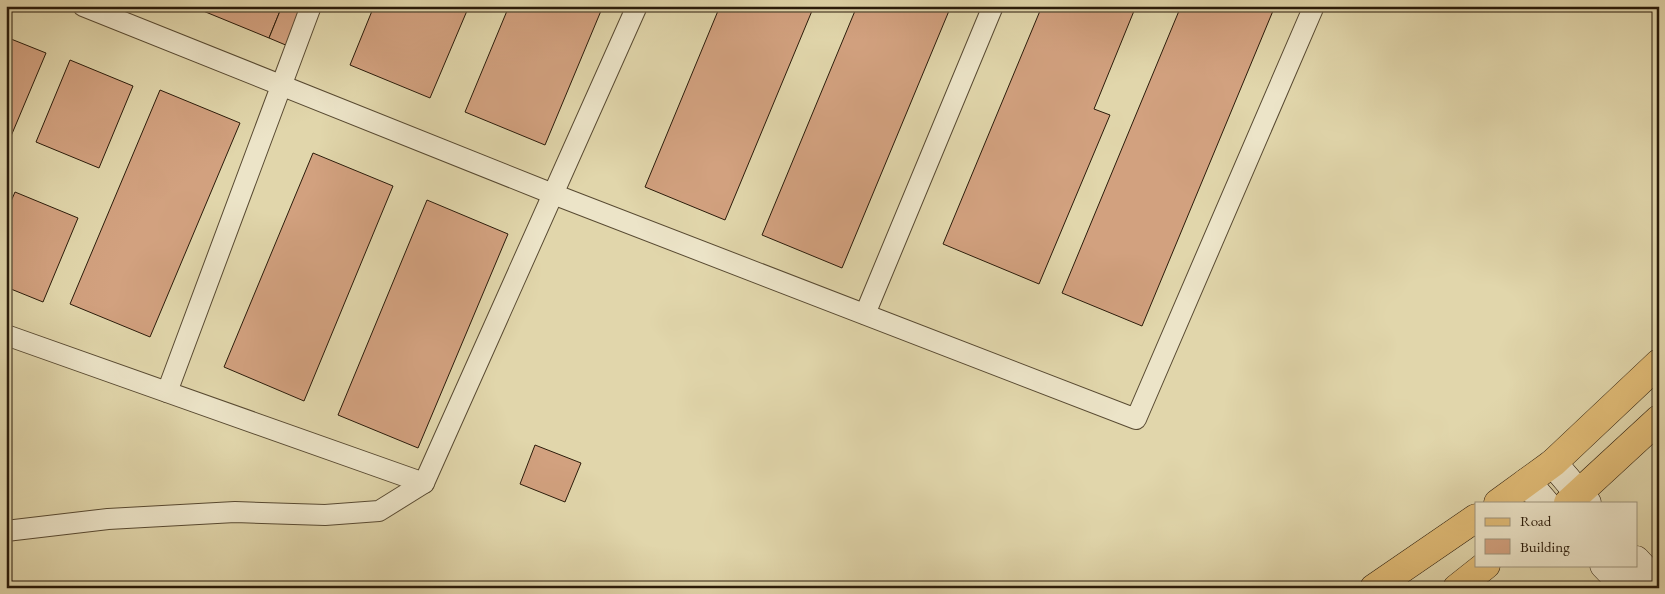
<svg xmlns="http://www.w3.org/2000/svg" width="1665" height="594" viewBox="0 0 1665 594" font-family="'EB Garamond',serif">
  <rect width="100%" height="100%" fill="#e1d6ab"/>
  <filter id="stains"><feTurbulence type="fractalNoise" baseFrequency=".004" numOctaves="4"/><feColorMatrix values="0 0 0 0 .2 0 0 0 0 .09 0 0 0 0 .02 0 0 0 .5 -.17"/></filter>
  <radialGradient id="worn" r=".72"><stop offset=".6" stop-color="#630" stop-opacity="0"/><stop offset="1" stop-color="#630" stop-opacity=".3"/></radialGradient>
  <!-- building -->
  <g fill="#d2a17f" stroke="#2a1b0a">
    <path d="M191 6H282L269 38Z"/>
    <path d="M282 6H304L288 46 269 38Z"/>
    <path d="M374 6H469L430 98 350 65Z"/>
    <path d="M509 6H603L545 145 465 112Z"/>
    <path d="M720 6H814L725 220 645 187Z"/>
    <path d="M857 6H951L842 268 762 235Z"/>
    <path d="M1042 6H1136L1094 109 1110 115 1039 284 943 244Z"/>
    <path d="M1181 6H1275L1142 326 1062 293Z"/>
    <path d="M6 37 46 53 6 148Z"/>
    <path d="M70 60 133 86 99 168 36 142Z"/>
    <path d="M160 90 240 123 150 337 70 304Z"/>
    <path d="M313 153 393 186 304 401 224 367Z"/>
    <path d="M15 192 78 218 43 302 6 287V213Z"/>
    <path d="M427 200 508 234 418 448 338 415Z"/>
    <path d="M535 445 581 463 565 502 520 484Z"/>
  </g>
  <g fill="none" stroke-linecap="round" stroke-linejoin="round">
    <defs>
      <g id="street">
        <path d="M83 6 553 194 1136 419 1314 6"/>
        <path d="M865 314 993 6"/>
        <path d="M6 335 424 483"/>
        <path d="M167 392 311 6"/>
        <path d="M6 531 108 519 235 512 325 515 379 511 424 483 637 6"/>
      </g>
      <g id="secondary">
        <path d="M1553 463 1587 503"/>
        <path d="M1527 482 1545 503"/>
        <path d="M1636 560 1659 585"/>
        <path d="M1604 565 1626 588"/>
      </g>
      <g id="primary">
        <path d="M1498 503 1553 463 1659 363"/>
        <path d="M1568 503 1659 419"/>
        <path d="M1374 588 1476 518"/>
        <path d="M1457 588 1486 565"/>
      </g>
    </defs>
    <!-- street casing -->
    <use href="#street" stroke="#584a32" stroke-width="22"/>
    <!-- secondary casing -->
    <use href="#secondary" stroke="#2a1b0a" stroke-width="29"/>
    <!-- primary casing -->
    <use href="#primary" stroke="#2a1b0a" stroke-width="29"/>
    <!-- street -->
    <use href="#street" stroke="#ece4c8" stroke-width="20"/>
    <!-- secondary -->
    <use href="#secondary" stroke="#ece4c8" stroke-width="28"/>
    <!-- primary -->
    <use href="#primary" stroke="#e0bb76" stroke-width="28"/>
  </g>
  <!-- margin -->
  <rect width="1665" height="594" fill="none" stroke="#e1d6ab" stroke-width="25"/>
  <rect x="8" y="8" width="1650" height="579" fill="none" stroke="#2a1b0a" stroke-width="2.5"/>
  <rect x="12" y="12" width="1640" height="569" fill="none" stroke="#2a1b0a"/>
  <!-- legend -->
  <rect x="1475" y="502" width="162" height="65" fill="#ece4c8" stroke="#9e947c"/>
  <rect x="1485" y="518" width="25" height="8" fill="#e0bb76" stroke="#9e947c"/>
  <text x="1520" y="526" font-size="15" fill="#2a1b0a">Road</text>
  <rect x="1485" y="539" width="25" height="15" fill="#d2a17f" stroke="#9e947c"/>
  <text x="1520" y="552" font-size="15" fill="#2a1b0a">Building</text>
  <rect width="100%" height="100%" filter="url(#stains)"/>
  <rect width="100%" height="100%" fill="url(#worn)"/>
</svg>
